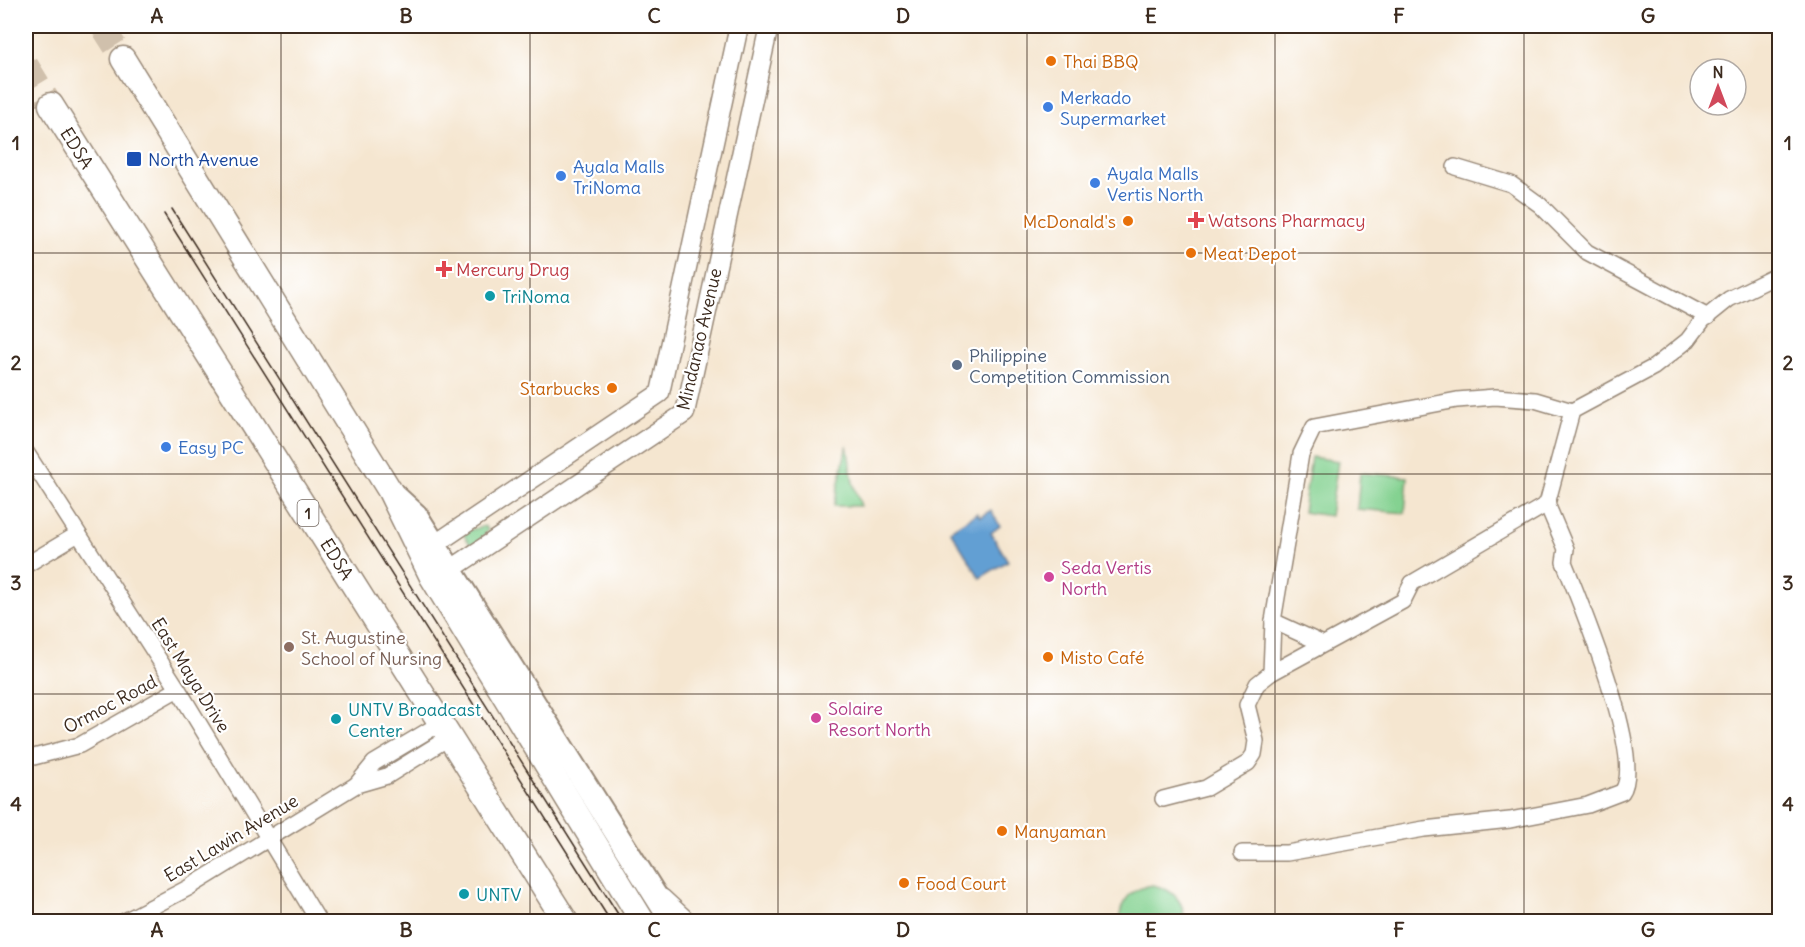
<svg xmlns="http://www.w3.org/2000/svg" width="1805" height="947" viewBox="0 0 1805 947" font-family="Delius,sans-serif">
  <rect width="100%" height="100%" fill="#fff"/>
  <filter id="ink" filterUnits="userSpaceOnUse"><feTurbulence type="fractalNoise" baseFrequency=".0167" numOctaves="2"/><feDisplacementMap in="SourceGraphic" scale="12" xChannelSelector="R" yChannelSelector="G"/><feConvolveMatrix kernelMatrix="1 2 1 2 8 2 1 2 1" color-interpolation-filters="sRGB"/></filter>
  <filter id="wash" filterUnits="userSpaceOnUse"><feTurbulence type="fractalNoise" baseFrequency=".008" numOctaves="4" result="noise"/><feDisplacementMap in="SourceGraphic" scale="24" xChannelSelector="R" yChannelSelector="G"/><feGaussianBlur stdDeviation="1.35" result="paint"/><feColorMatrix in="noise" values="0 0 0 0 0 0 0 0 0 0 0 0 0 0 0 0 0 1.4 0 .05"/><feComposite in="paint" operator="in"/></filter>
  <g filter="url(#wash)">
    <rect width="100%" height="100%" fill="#f5e6d0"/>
    <!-- green -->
    <g fill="#84d291" stroke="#607e58" stroke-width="1.5">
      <path d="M847 445 853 483 861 506H834Z"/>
      <path d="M1311 457 1338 461 1330 516 1303 512Z"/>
      <path d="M1360 473 1408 477 1405 513 1357 509Z"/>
      <path d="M485 526 488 530 474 550 462 532Z"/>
      <path d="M1153 885C1172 889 1185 901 1184 921H1120C1119 900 1133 888 1153 885Z"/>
    </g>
    <!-- water -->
    <path fill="#629fd3" stroke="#4e6478" stroke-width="1.5" d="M991 510 1000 526 991 533 1008 561 980 578 950 530 977 513 980 517Z"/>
  </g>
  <g filter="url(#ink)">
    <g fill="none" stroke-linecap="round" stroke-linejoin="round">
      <!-- trunk-tunnel -->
      <g stroke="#d0c0ac" stroke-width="24" stroke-dasharray="24 12" stroke-linecap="butt">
        <path d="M102 26 123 59"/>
        <path d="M26 64 51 105"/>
      </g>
      <defs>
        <g id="minor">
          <path d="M1455 167 1511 184 1540 205 1587 252 1708 317"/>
          <path d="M26 452 178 689 319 922"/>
          <path d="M26 565 78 534"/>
          <path d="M1273 621 1323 644"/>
          <path d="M1271 673 1273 621 1301 454 1314 427 1457 400 1495 397 1535 400 1572 411"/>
          <path d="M26 759 80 745 178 689"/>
          <path d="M356 785 374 763 441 723"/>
          <path d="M1163 799 1206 788 1248 763 1254 754 1256 741 1247 705 1257 684 1271 673 1403 601 1412 583 1547 504 1572 411 1654 367 1688 340 1703 320 1729 299 1780 274"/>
          <path d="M1242 853H1287L1424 829 1510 820 1588 805 1622 792C1646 760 1579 600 1564 562L1566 549 1547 504"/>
          <path d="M663 897 690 922"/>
          <path d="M123 922 188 888 356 785 387 776 450 737"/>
        </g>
        <g id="tertiary">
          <path d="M434 545 660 393 739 26"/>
          <path d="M450 570 685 413 769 26"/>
        </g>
        <path id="primary" d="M391 492 416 515 672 922"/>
        <g id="trunk">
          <path d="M123 59 390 491 432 577 643 922"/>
          <path d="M51 105 566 922"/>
        </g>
      </defs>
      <!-- minor casing -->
      <use href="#minor" stroke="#988877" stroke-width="18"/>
      <!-- tertiary casing -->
      <use href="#tertiary" stroke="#988877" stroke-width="21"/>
      <!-- primary casing -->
      <use href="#primary" stroke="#988877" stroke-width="26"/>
      <!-- trunk casing -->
      <use href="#trunk" stroke="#988877" stroke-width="27"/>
      <!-- minor -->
      <use href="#minor" stroke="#fff" stroke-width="15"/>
      <!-- tertiary -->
      <use href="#tertiary" stroke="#fff" stroke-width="18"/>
      <!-- primary -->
      <use href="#primary" stroke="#fff" stroke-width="22"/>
      <!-- trunk -->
      <use href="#trunk" stroke="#fff" stroke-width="24"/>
      <!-- tram -->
      <g stroke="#3b2a1e" stroke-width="1.5">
        <path d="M172 209 623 922"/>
        <path d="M164 214 611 922"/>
      </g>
    </g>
  </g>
  <!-- grid -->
  <path fill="none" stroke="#3b2a1e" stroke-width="1.5" stroke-opacity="0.55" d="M281 26V922M530 26V922M778 26V922M1027 26V922M1275 26V922M1524 26V922M26 253H1780M26 474H1780M26 694H1780"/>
  <!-- markers -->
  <g fill="#e8710a" stroke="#fff" stroke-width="2">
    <circle cx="1051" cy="61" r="6"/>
    <circle cx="1128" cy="221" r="6"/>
    <circle cx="1191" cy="253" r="6"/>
    <circle cx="612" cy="388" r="6"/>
    <circle cx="1048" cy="657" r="6"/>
    <circle cx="1002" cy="831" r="6"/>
    <circle cx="904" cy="883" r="6"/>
  </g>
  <g fill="#3f7fe0" stroke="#fff" stroke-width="2">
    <circle cx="1048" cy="107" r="6"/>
    <circle cx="561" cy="176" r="6"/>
    <circle cx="1095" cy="183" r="6"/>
    <circle cx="166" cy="447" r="6"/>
  </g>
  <rect fill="#1a4fb4" stroke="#fff" stroke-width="2" x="126" y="151" width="16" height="16" rx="3"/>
  <g fill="#e0444e" stroke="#fff" stroke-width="2">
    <path d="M1193 211h6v6h6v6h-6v6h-6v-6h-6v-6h6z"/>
    <path d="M441 260h6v6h6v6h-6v6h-6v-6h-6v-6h6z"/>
  </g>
  <g fill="#0f9aa8" stroke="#fff" stroke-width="2">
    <circle cx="490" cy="296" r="6"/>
    <circle cx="336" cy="719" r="6"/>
    <circle cx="464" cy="894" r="6"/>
  </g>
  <circle fill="#5c6f8a" stroke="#fff" stroke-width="2" cx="957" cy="365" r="6"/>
  <g fill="#d1479c" stroke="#fff" stroke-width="2">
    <circle cx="1049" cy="577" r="6"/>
    <circle cx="816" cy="718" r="6"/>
  </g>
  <circle fill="#8d6e63" stroke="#fff" stroke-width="2" cx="289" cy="647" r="6"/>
  <g text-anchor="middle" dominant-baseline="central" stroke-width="4.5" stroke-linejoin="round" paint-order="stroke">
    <!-- shield labels -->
    <rect fill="#fff" stroke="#766a62" stroke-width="1.5" x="297.5" y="500" width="21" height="26" rx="4.5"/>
    <g font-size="16" font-weight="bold" fill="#3b2a1e">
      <text x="308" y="513">1</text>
    </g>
    <!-- food labels -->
    <g font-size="18" fill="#c56008" stroke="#fff" text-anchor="start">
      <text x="1063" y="61">Thai BBQ</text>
      <text x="1116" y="221" text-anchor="end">McDonald's</text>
      <text x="1203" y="253">Meat Depot</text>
      <text x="600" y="388" text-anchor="end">Starbucks</text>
      <text x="1060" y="657">Misto Café</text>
      <text x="1014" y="831">Manyaman</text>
      <text x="916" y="883">Food Court</text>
    </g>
    <!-- shop labels -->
    <g font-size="18" fill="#366cbe" stroke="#fff" text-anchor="start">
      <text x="1060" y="97">Merkado<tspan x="1060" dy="21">Supermarket</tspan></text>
      <text x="573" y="166">Ayala Malls<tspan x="573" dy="21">TriNoma</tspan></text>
      <text x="1107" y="173">Ayala Malls<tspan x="1107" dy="21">Vertis North</tspan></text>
      <text x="178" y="447">Easy PC</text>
    </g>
    <!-- street labels -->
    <g font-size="18" fill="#3b2a1e" stroke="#fff">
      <text transform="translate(77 148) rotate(58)">EDSA</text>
      <text transform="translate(699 339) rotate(-77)">Mindanao Avenue</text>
      <text transform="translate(337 559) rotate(58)">EDSA</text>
      <text transform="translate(191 675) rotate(58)">East Maya Drive</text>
      <text transform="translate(110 704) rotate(-28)">Ormoc Road</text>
      <text transform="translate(231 838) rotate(-31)">East Lawin Avenue</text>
    </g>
    <!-- transit labels -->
    <g font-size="18" fill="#164399" stroke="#fff" text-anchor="start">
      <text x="148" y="159">North Avenue</text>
    </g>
    <!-- health labels -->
    <g font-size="18" fill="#be3a42" stroke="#fff" text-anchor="start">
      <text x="1208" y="220">Watsons Pharmacy</text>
      <text x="456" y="269">Mercury Drug</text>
    </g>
    <!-- culture labels -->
    <g font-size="18" fill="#0d838f" stroke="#fff" text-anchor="start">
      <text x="502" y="296">TriNoma</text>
      <text x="348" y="709">UNTV Broadcast<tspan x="348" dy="21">Center</tspan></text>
      <text x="476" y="894">UNTV</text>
    </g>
    <!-- service labels -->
    <g font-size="18" fill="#4e5e75" stroke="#fff" text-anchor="start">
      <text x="969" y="355">Philippine<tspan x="969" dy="21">Competition Commission</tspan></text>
    </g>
    <!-- hotel labels -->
    <g font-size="18" fill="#b23c85" stroke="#fff" text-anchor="start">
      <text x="1061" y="567">Seda Vertis<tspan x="1061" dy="21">North</tspan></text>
      <text x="828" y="708">Solaire<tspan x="828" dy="21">Resort North</tspan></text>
    </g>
    <!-- education labels -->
    <g font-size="18" fill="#785e54" stroke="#fff" text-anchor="start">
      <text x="301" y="637">St. Augustine<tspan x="301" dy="21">School of Nursing</tspan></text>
    </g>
  </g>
  <!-- margin -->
  <rect width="1805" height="947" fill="none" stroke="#fff" stroke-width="66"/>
  <!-- north arrow -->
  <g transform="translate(1718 87)"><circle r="28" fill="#ffffff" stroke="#b1aaa5" stroke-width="1.5"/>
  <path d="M0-4.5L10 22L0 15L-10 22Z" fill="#d1495b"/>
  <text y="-9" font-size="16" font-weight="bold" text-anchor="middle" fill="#3b2a1e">N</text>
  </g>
  <rect x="33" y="33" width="1739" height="881" fill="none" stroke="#3b2a1e" stroke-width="2"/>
  <g font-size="20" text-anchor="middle" font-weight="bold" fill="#3b2a1e">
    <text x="157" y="23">A</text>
    <text x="406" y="23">B</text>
    <text x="654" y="23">C</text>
    <text x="903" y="23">D</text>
    <text x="1151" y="23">E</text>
    <text x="1399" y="23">F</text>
    <text x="1648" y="23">G</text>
    <text x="16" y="150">1</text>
    <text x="1788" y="150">1</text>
    <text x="16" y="370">2</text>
    <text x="1788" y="370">2</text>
    <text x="16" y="590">3</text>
    <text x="1788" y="590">3</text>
    <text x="16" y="811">4</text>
    <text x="1788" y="811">4</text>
    <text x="157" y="937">A</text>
    <text x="406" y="937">B</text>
    <text x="654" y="937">C</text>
    <text x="903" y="937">D</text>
    <text x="1151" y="937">E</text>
    <text x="1399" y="937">F</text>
    <text x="1648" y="937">G</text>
  </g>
</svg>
